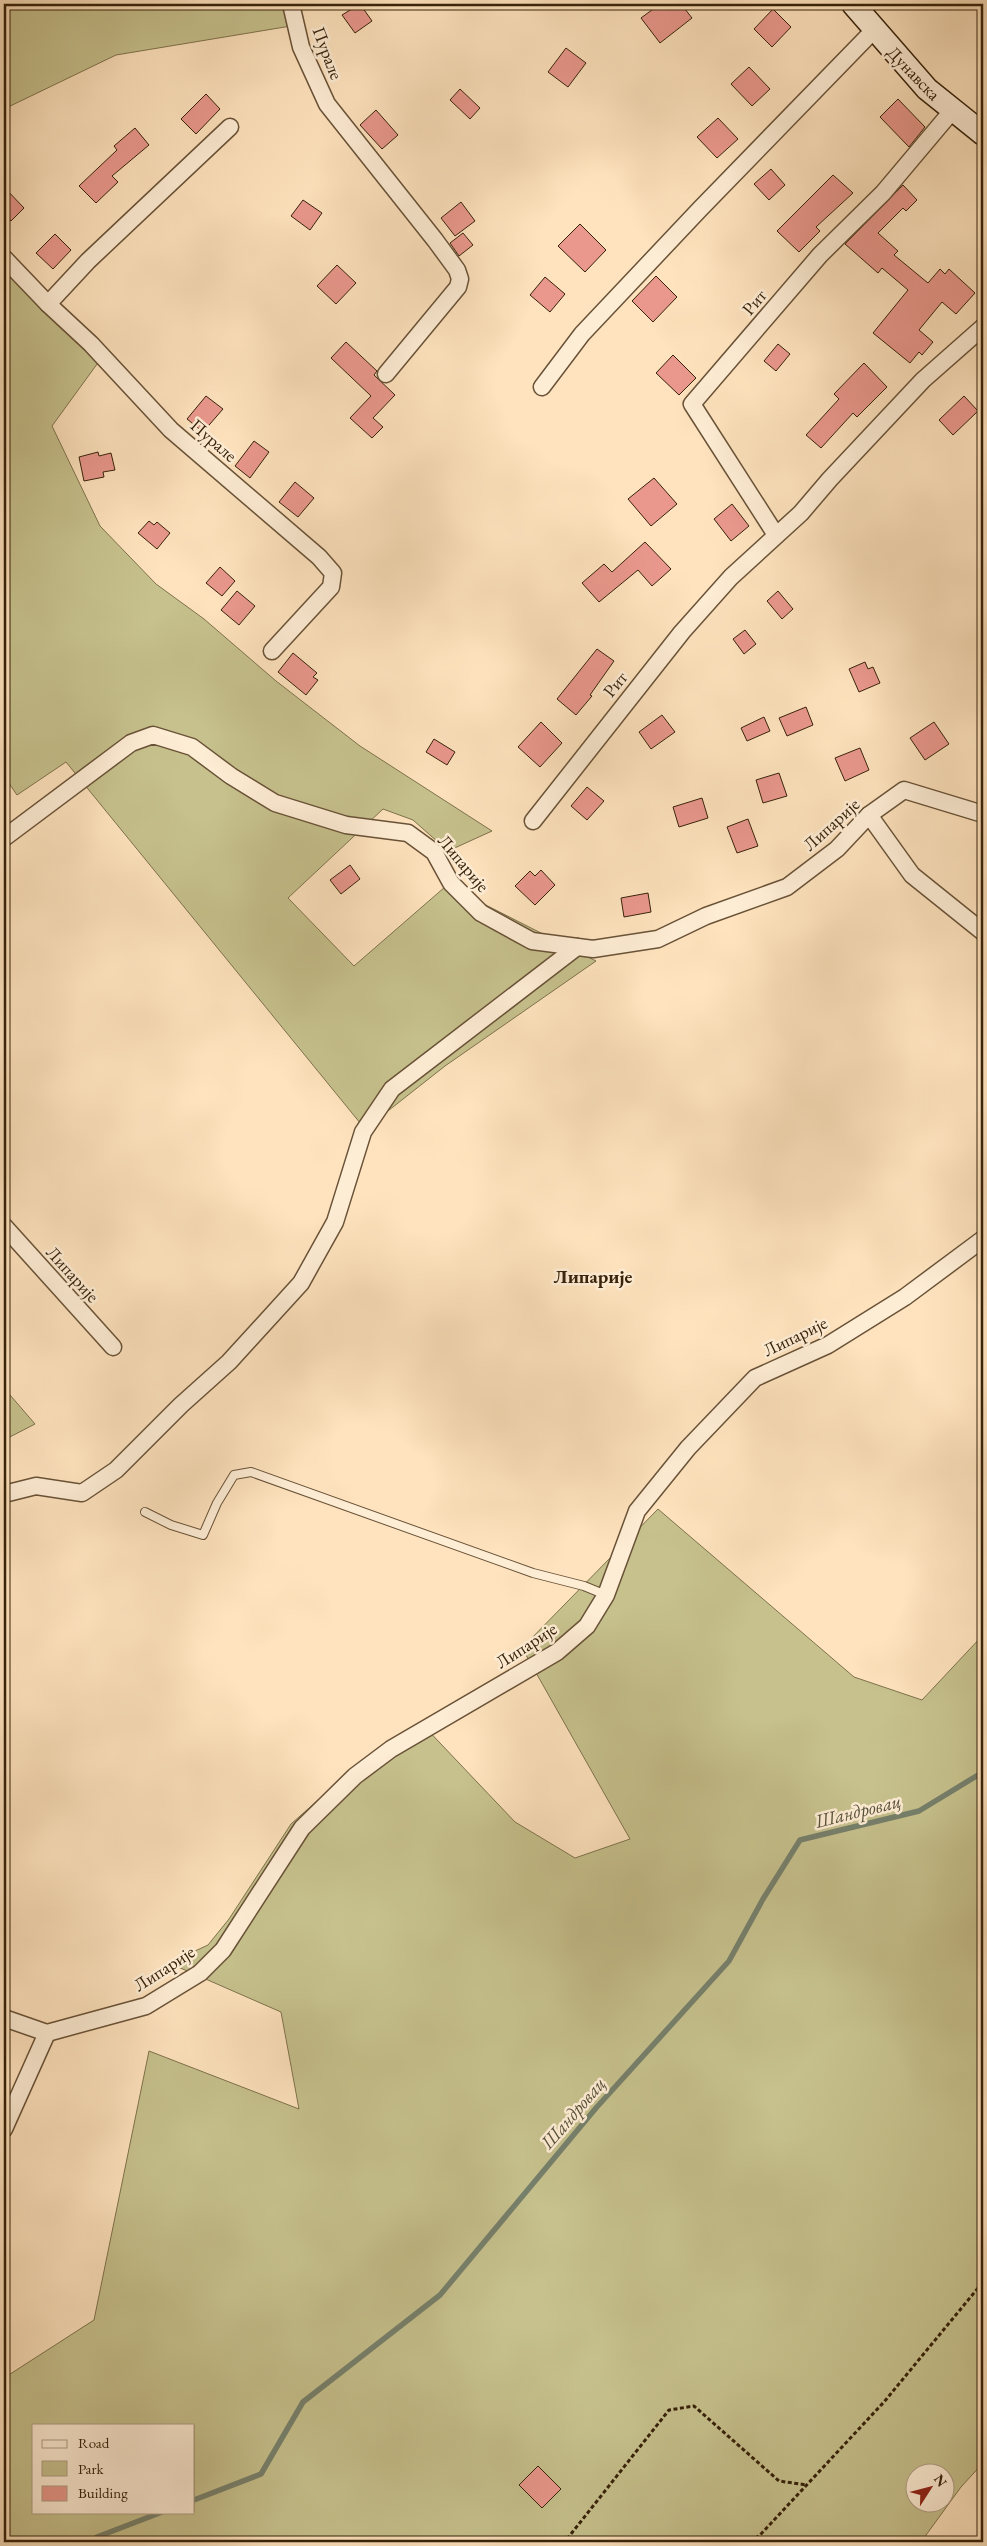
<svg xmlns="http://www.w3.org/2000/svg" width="987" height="2546" viewBox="0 0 987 2546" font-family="'EB Garamond',serif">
  <rect width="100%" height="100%" fill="#fee3be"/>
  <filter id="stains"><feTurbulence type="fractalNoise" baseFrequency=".004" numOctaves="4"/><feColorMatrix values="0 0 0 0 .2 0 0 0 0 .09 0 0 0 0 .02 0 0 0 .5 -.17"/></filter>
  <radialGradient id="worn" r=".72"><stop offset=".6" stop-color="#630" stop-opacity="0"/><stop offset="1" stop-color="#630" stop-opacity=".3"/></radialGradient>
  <!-- green -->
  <g fill="#c6c18d" stroke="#7e724c" fill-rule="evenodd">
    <path d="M4 4H290L297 25 116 55 4 109Z"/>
    <path d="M4 267 100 360 52 426 100 526 156 584 204 619 276 681 360 746 492 831 448 851 413 820 383 809 288 898 354 966 453 880 470 897 596 961 445 1066 365 1129 66 762 17 795 4 776Z"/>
    <path d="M4 1388 35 1424 4 1440Z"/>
    <path d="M658 1509 854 1677 922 1700 983 1635V2463L961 2487 921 2542H4V2378L94 2320 149 2051 299 2109 281 2012 169 1963 208 1945 229 1919 291 1824 361 1762 422 1724 515 1822 575 1858 630 1839 522 1648ZM34 2425H194V2512H34ZM914 2474H944V2504H914Z"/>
  </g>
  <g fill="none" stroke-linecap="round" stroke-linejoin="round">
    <!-- stream -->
    <g stroke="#76806c" stroke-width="5.5">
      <path d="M194 2500 261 2474 303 2402 440 2295 596 2108 729 1961 763 1899 800 1840 919 1811 983 1772"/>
      <path d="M92 2542 97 2537 162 2512"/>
    </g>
  </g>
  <!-- building -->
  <g fill="#ea988d" stroke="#37220a">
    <path d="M360 4 372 21 355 33 342 15Z"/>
    <path d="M660 4H681L692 18 660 43 641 18Z"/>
    <path d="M773 9 791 27 772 47 754 29Z"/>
    <path d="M566 48 586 63 568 87 548 72Z"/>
    <path d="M749 67 770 89 752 106 731 84Z"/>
    <path d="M460 89 480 108 470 119 450 100Z"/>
    <path d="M206 94 220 109 196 134 181 119Z"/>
    <path d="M898 99 925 127 909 147 880 117Z"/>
    <path d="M376 110 398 135 382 149 360 125Z"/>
    <path d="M718 118 738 139 717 158 697 137Z"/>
    <path d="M135 128 149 145 112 176 118 182 96 203 79 186 117 150 114 146Z"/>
    <path d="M771 169 785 185 769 200 754 184Z"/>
    <path d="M833 175 853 193 816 227 820 231 799 252 777 231Z"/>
    <path d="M903 185 917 200 906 211 903 208 878 233 898 251 894 255 928 283 940 269 945 274 949 269 975 293 956 314 942 302 919 330 933 342 922 355 919 352 910 363 873 333 908 290 882 268 878 273 845 244Z"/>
    <path d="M4 187 24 208 11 221 4 213Z"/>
    <path d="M303 200 322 213 310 230 291 216Z"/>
    <path d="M461 202 475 221 455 236 441 218Z"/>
    <path d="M580 224 606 250 585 272 558 246Z"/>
    <path d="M463 233 473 245 459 256 450 243Z"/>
    <path d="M55 234 71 250 53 269 36 253Z"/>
    <path d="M337 265 356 283 336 304 317 286Z"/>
    <path d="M656 276 677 297 653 322 632 301Z"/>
    <path d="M545 277 565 294 550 312 530 295Z"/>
    <path d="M346 342 377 371 374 375 395 395 373 418 383 427 372 438 350 418 371 396 331 358Z"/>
    <path d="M778 344 790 354 776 371 764 361Z"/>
    <path d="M673 355 696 378 679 395 656 373Z"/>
    <path d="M864 363 887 387 857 417 853 413 821 448 806 435 839 399 834 394Z"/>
    <path d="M206 396 223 409 203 432 187 419Z"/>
    <path d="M964 396 978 411 953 435 939 420Z"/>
    <path d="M254 441 269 452 250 478 235 466Z"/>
    <path d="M98 452 99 456 111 453 115 470 103 472 104 477 84 481 79 457Z"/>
    <path d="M654 478 677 504 651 526 628 499Z"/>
    <path d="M295 482 314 498 298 517 279 502Z"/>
    <path d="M732 504 749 526 731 541 714 519Z"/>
    <path d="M149 521 154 525 157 522 170 533 157 549 138 533Z"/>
    <path d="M645 542 671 569 652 586 638 570 599 602 582 583 604 564 612 572Z"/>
    <path d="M220 567 235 581 222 596 206 583Z"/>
    <path d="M237 591 255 606 239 625 221 610Z"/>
    <path d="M778 591 793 609 782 619 767 601Z"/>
    <path d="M745 630 756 644 744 654 733 639Z"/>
    <path d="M597 649 614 661 590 695 592 696 576 715 557 699Z"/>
    <path d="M293 653 317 673 313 677 318 680 306 695 278 672Z"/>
    <path d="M865 662 868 669 873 667 880 683 859 692 849 669Z"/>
    <path d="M806 707 813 725 787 736 779 718Z"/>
    <path d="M662 715 675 732 651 749 639 732Z"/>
    <path d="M764 717 770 731 747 741 741 728Z"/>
    <path d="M541 722 562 743 540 767 518 747Z"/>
    <path d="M934 722 949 744 925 760 910 738Z"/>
    <path d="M434 739 455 752 447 765 426 752Z"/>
    <path d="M860 748 869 770 845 781 835 758Z"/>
    <path d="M779 773 787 796 763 803 756 780Z"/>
    <path d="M587 787 604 801 587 820 571 806Z"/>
    <path d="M702 798 708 818 679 827 673 807Z"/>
    <path d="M748 819 758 846 737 853 727 827Z"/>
    <path d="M350 865 360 879 341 894 330 880Z"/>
    <path d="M541 870 555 885 535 905 515 886 530 871 535 876Z"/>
    <path d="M648 893 651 912 624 917 621 898Z"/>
    <path d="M538 2466 561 2489 542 2508 519 2485Z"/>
  </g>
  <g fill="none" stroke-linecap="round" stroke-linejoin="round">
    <defs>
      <path id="lane" d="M145 1512 171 1525 203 1535 217 1503 234 1475 251 1472 533 1573 584 1586 606 1595"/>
      <g id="street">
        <path d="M291 4 301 47 327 104 435 240 457 270 460 279 458 287 386 374"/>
        <path d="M4 258 48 304 91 344 171 430 319 557 333 573 331 587 272 651"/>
        <path d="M48 304 88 261 230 127"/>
        <path d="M542 387 582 334 700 209 874 30"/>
        <path d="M776 535 692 404 820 255 883 193 952 111"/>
        <path d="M869 815 912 875 983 932"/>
        <path d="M533 821 682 632 731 577 801 513 830 479 923 380 983 327"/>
        <path d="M4 838 131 743 153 735 192 747 231 776 275 803 346 825 408 833 434 852 451 883 481 913 532 941 593 949 658 939 706 916 787 887 837 849 869 815 904 790 983 814"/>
        <path d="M4 1226 113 1347"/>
        <path d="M4 1494 36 1486 82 1493 116 1470 181 1405 229 1362 301 1283 335 1222 363 1132 392 1089 577 947"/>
        <path d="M4 2018 47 2033 146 2006 200 1973 223 1950 302 1828 355 1776 391 1749 557 1652 587 1626 606 1595 637 1511 688 1448 755 1378 828 1345 905 1297 983 1239"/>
        <path d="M4 2129 47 2033"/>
      </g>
      <path id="secondary" d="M853 4 927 89 983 134"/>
    </defs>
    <!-- lane casing -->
    <use href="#lane" stroke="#695237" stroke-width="10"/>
    <!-- street casing -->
    <use href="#street" stroke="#695237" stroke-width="19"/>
    <!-- secondary casing -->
    <use href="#secondary" stroke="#37220a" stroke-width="25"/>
    <!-- path -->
    <g stroke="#37220a" stroke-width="3" stroke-dasharray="4 2.5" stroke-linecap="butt">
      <path d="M567 2539 669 2410 694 2406 779 2481 807 2485"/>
      <path d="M750 2542 760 2535 884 2402 983 2282"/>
    </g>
    <!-- lane -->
    <use href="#lane" stroke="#feedd5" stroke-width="8"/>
    <!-- street -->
    <use href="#street" stroke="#feedd5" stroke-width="16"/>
    <!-- secondary -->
    <use href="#secondary" stroke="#feedd5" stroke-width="22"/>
  </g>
  <g text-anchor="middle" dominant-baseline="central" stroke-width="5" stroke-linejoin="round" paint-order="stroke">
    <!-- street labels -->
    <g font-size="18" fill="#37220a" stroke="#feedd5">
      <text transform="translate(328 53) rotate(69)">Пурале</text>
      <text transform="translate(914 73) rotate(46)">Дунавска</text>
      <text transform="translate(754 302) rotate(-50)">Рит</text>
      <text transform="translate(214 440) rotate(41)">Пурале</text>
      <text transform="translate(615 684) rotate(-51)">Рит</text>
      <text transform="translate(831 824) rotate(-42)">Липарије</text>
      <text transform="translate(464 863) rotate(50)">Липарије</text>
      <text transform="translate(73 1274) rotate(48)">Липарије</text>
      <text transform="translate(795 1336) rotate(-26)">Липарије</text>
      <text transform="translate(526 1645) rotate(-33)">Липарије</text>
      <text transform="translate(164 1968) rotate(-33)">Липарије</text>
    </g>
    <!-- neighbourhood labels -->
    <g font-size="19" font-weight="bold" fill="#37220a" stroke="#feedd5">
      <text x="593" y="1276">Липарије</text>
    </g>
    <!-- water labels -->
    <g font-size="19" font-style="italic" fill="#56513b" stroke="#feedd5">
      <text transform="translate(858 1811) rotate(-14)">Шандровац</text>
      <text transform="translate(573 2113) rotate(-49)">Шандровац</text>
    </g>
  </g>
  <!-- margin -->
  <rect width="987" height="2546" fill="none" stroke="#fee3be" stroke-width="20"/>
  <rect x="5" y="5" width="977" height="2536" fill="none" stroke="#37220a" stroke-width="2.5"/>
  <rect x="10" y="10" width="967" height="2526" fill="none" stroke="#37220a"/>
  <!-- legend -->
  <rect x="32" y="2424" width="162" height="90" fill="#feedd5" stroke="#ae9c84"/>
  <rect x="42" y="2440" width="25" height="8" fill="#feedd5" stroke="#ae9c84"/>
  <text x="78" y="2448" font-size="15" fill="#37220a">Road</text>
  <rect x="42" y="2461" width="25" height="15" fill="#c6c18d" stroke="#ae9c84"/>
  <text x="78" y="2474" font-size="15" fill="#37220a">Park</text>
  <rect x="42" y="2486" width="25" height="15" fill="#ea988d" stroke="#ae9c84"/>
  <text x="78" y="2498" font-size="15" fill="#37220a">Building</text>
  <!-- north arrow -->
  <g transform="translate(930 2488) rotate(54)"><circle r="24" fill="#feedd5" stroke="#ae9c84"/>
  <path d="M0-4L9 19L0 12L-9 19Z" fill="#8f2418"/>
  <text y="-8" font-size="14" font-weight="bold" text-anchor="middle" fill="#37220a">N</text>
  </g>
  <rect width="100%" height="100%" filter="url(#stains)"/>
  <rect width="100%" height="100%" fill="url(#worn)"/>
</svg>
